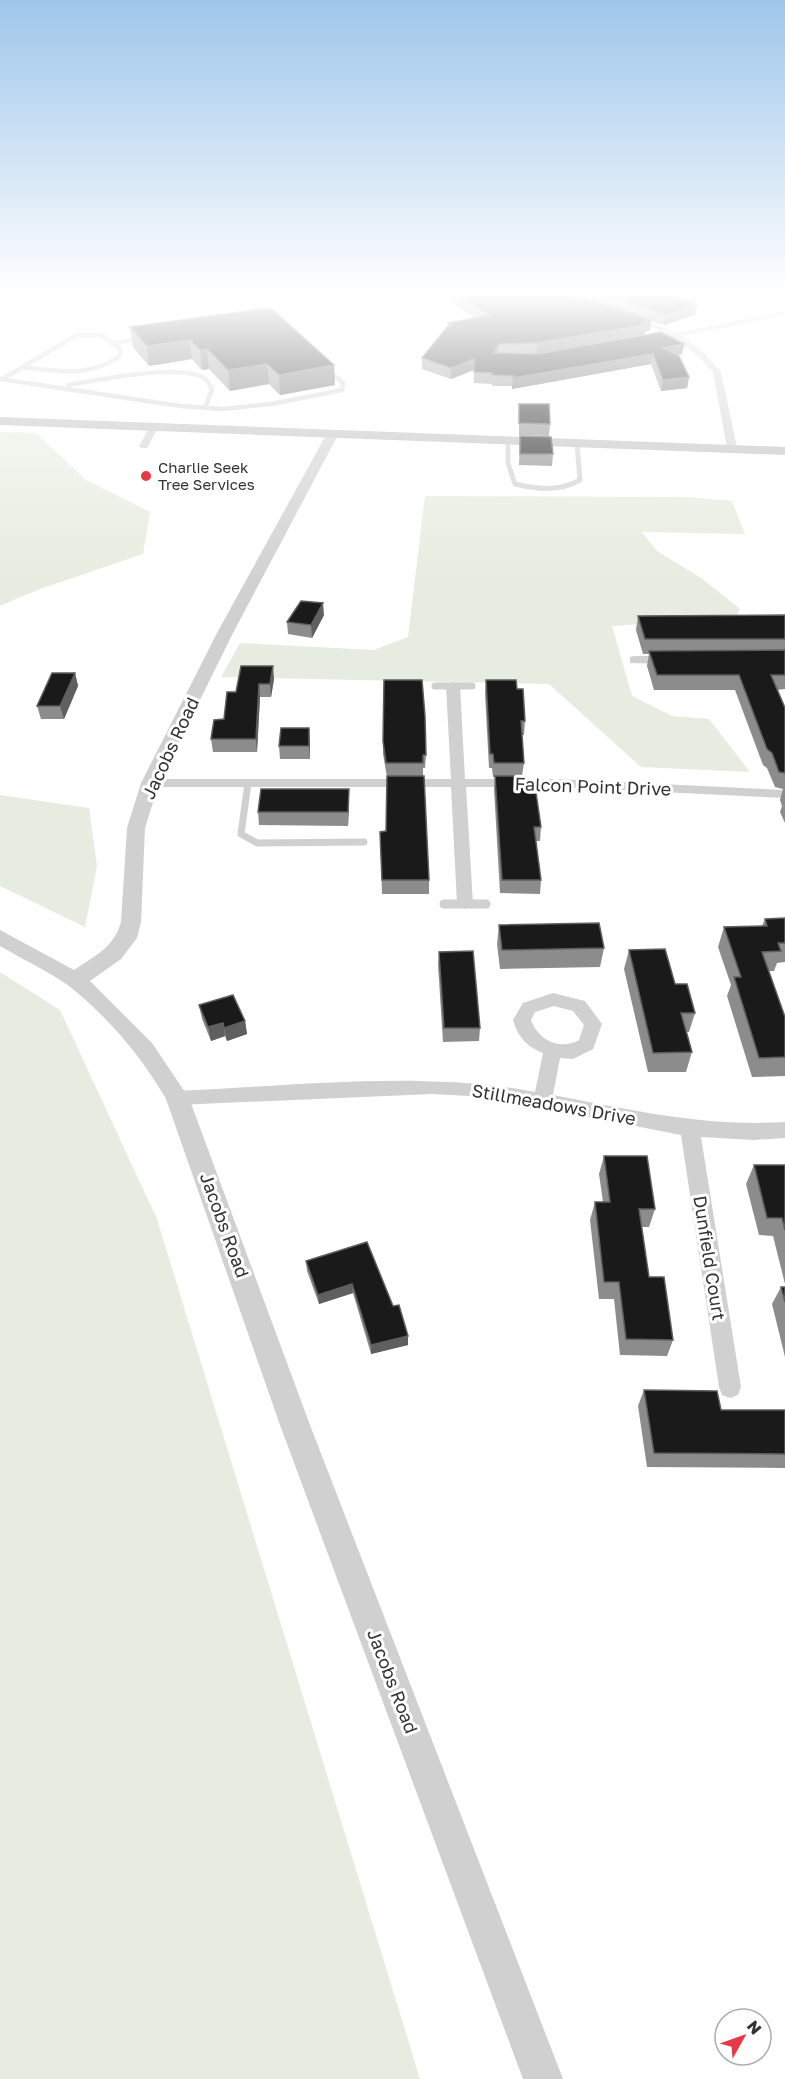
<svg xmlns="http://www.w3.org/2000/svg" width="785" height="2079" viewBox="0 0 785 2079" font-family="'Golos Text',sans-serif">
  <rect width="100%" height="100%" fill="#fff"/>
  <!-- green -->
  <g fill="#e6ecdf">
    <path d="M0 432 36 433 86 480 150 512 143 554 37 590 0 606Z"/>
    <path d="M425 496 688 497 732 501 745 534 642 532 657 551 701 578 740 609 735 618 612 626 632 696 672 716 709 719 750 772 641 767 549 684 221 677 240 643 374 650 408 637Z"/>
    <path d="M0 795 89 808 97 866 85 927 0 886Z"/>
    <path d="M0 972 60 1010 157 1219 420 2079H0Z"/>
  </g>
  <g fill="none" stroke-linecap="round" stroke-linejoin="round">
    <!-- service-far3 -->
    <g stroke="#d0d0d0" stroke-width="4.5">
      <path d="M115 343 142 339"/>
      <path d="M0 379 180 406 223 409 271 404 342 390 343 383 327 369"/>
      <path d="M2 379 77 335H101L120 349V356C91 377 57 372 23 367"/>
      <path d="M68 385C97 380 179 363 204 378 207 380 210 386 212 389L205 408"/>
      <path d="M577 443V446"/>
      <path d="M508 446 509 441"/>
    </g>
    <!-- service-far2 -->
    <path stroke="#d0d0d0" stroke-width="5" d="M508 444V463L515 484C537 489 559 492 580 480L577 444"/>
    <!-- service-far1 -->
    <g stroke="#d0d0d0" stroke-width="7">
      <path d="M435 686H472"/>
      <path d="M248 783 241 834 257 843 364 842"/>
    </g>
    <!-- service -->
    <path stroke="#d0d0d0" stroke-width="9" d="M444 904H486"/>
    <!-- minor -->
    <g fill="#d0d0d0" fill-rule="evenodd">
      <path d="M785 311V315L682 336 702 351 721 372 737 448 732 451 727 448 713 372 696 354 673 338 643 343V339L667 334 625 316 632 314 676 333Z"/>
      <path d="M150 426 158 428 147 448H141L139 446Z"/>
      <path d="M634 656H671L677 660 671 664 630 663V657Z"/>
      <path d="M453 682 460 686 465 779H558L785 790V798L558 787H466L473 904 465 909 457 904 451 787H150L143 783 150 779H451L446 686Z"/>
      <path d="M553 993 585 1001 602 1024 593 1049 573 1059 560 1058 553 1095C631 1110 705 1127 785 1122V1138L754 1140 701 1137 741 1387 738 1395 730 1398 722 1395 719 1387 681 1135 487 1097 432 1094 177 1105 170 1103 168 1098 170 1093 177 1091C296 1086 418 1070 535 1092L543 1053C526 1046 518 1037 513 1020L523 1003ZM554 1006 573 1011 584 1025 579 1040C560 1051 538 1040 531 1020L535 1012Z"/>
    </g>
    <!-- tertiary -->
    <path fill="#d0d0d0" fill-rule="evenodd" d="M332 431 338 435 233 633 159 783 145 828 141 922 137 938 121 959 90 981 152 1043 189 1098 310 1425 563 2079H523L280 1425 166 1099C142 1057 107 1016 69 986 48 971 22 959 0 946V930L74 970C95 956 114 947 121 922L127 828 141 783 217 633 326 435Z"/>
    <!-- secondary -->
    <path fill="#bdbdbd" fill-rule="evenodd" d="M0 417 785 447V455L0 425Z"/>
  </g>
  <!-- wall -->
  <g fill="#8c8c8c">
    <path d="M454 295H670L695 302V315L664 325 651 321 650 330 645 332V335L684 344 682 354 677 355 689 377 687 388 661 391 651 364 512 389V386H492V384L474 383V370L451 379 422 369V358L448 326V323L476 318 454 304Z"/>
    <path d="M267 308 335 385 280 395 269 384 230 391 209 369 202 370 192 359 149 366 133 347 130 327Z"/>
    <path d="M519 404 550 424 549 436 519 435Z"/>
    <path d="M520 436 553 454 552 466 519 465Z"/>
    <path d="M324 615 312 638 288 634 287 622Z"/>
    <path d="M785 615V689L777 690 785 708V823L780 812 782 806 780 800 783 789 775 787 767 768 763 765 735 690H654L647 666 649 654H643L636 630 638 616Z"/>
    <path d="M75 673 78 686 64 719H41L37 706Z"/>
    <path d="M274 679 271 697H260L257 752H213L211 739 224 719 236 692Z"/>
    <path d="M384 680 426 755 425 768H423V776L429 880V894H382L380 832 386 831 387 777 383 754Z"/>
    <path d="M486 680 517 689 525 721 524 735H522L524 763 522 776 541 827 540 841H536L541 880 540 894 500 893 494 789 495 777H493L492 768H489L485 693Z"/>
    <path d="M310 741V759H280L279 746Z"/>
    <path d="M349 802 348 826 259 825 258 812Z"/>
    <path d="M785 918V962L777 963 774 971H769L785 1017V1076L752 1077 727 996 731 985 718 947 724 927 762 926 765 919Z"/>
    <path d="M499 925 604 948 600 967 500 969 497 944Z"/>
    <path d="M629 950 675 984 695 1013 689 1032H687L692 1052 686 1072H648L624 969Z"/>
    <path d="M439 952 480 1028 479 1041 443 1042 438 965Z"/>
    <path d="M199 1005 245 1021 247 1034 227 1041 225 1036 211 1041 202 1019Z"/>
    <path d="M604 1156 655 1209 649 1227H642L649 1277 673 1340 667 1356 620 1355 614 1299H599L590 1220 595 1202H603L599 1174Z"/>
    <path d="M754 1165H785V1284L773 1236 759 1235 746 1184Z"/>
    <path d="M306 1261 393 1306 408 1336V1345L371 1354 353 1293 319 1304 307 1271Z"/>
    <path d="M781 1287H785V1357L772 1304Z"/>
    <path d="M644 1390 721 1410H785V1468L647 1467 638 1406Z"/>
  </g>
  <!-- shaded-wall -->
  <g fill="#5f5f5f">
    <path d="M695 302 694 306 697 305 695 315 664 325 666 315Z"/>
    <path d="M651 320 650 330 645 332V335L536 354 537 343 643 323Z"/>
    <path d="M190 340 192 359 149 366 147 346Z"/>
    <path d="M499 344 498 355 494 353Z"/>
    <path d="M684 344 682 354 662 358 663 348Z"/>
    <path d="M207 349 209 369 202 370 200 350Z"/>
    <path d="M653 354 651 364 512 389 513 378Z"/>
    <path d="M474 359V370L451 379V368Z"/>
    <path d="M267 364 269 384 230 391 228 370Z"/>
    <path d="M334 365 335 385 280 395 279 375Z"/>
    <path d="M689 377 687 388 661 391 663 380Z"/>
    <path d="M323 603 324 615 312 638 311 625Z"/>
    <path d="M273 666 274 679 271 697 270 684Z"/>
    <path d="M75 673 78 686 64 719 60 706Z"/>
    <path d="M259 684 260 697 257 752 256 739Z"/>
    <path d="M309 728 310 741V759L309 746Z"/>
    <path d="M349 789V802L348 826V812Z"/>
    <path d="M245 1021 247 1034 227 1041 224 1028Z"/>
    <path d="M223 1023 225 1036 211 1041 208 1027Z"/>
    <path d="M352 1284 353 1293 319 1304 318 1295Z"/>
    <path d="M408 1336V1345L371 1354V1345Z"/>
  </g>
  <!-- building -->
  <g fill="#1a1a1a" stroke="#5f5f5f" stroke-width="1.5">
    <path d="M456 295H568L609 305 651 320 643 323 646 325 537 343 499 344 494 353 537 354 661 332 684 344 663 348 679 356 689 377 663 380 653 354 513 378 514 376 492 375V373L474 372V359L451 368 422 358 448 326 452 325 448 323 489 315Z"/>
    <path d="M605 295H670L695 302 691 303 697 305 666 315 616 298Z"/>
    <path d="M267 308 273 310 334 365 279 375 267 364 228 370 207 349 200 350 190 340 147 346 130 327Z"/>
    <path d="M519 404H549L550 424 519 423Z"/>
    <path d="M520 436 551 437 553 454H520Z"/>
    <path d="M301 601 323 603 311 625 287 622Z"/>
    <path d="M785 615V639H645L638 616Z"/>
    <path d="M785 650V675H771L785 708V773L779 772 772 753 767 749 739 675H657L649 651Z"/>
    <path d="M241 666H273L270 684H259L256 739H211L214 720 224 719 227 692H236Z"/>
    <path d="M52 673H75L60 706H37Z"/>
    <path d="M384 680H422L425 716 426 755H423V763H386L383 741Z"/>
    <path d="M486 680H516L517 689H523L525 721H521L524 763H494L493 754H490Z"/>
    <path d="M281 728H309V746H279Z"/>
    <path d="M387 776H424L429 880H382L380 832 386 831Z"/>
    <path d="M495 776H525L526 786H535L541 827H534L541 880H502Z"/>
    <path d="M261 789H349L348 812H258Z"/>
    <path d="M785 918V943H778L781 951 762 952 785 1017V1057L759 1058 734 977H741L724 927 767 926 765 919Z"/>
    <path d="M599 923 604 948 502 950 499 925Z"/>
    <path d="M665 949 675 984H687L695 1013H681L692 1052 653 1053 629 950Z"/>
    <path d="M473 951 480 1028H444L439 952Z"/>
    <path d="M233 995 245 1021 224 1028 223 1023 208 1027 199 1005Z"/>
    <path d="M604 1156H647L655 1209H639L649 1277H664L673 1340 626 1339 619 1282H604L595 1202H610Z"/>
    <path d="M754 1165H785V1230L782 1218H767Z"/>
    <path d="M367 1242 393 1306 399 1305 408 1336 371 1345 352 1284 318 1295 306 1261Z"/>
    <path d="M781 1287H785V1302Z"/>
    <path d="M644 1390 717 1391 721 1410H785V1454L654 1453Z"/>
  </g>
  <!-- sky -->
  <linearGradient id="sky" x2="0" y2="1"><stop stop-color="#9ec6ea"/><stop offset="0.5" stop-color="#fff"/><stop offset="1" stop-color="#fff" stop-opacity="0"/></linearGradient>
  <rect width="785" height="586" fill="url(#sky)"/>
  <!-- markers -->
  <circle fill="#e63946" stroke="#fff" stroke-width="2" cx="146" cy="476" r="6"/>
  <g text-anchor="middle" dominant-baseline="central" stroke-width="6" stroke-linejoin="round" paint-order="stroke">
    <!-- far-poi labels -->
    <g font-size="15" fill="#333" stroke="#fff" text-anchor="start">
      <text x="158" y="467">Charlie Seek<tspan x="158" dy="17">Tree Services</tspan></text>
    </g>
    <!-- street labels -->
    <g font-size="18" fill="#333" stroke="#fff">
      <text transform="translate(170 748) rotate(-65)">Jacobs Road</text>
      <text transform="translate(593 786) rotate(2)">Falcon Point Drive</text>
      <text transform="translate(554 1104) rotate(10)">Stillmeadows Drive</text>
      <text transform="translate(225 1225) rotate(70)">Jacobs Road</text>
      <text transform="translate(710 1258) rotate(81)">Dunfield Court</text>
      <text transform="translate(393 1681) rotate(69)">Jacobs Road</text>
    </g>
  </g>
  <!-- north arrow -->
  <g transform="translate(743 2037) rotate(50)"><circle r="28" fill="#ffffff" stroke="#adadad" stroke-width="1.5"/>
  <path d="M0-4.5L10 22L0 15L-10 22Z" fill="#e63946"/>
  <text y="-9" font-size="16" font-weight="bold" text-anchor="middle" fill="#333333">N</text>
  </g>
</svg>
